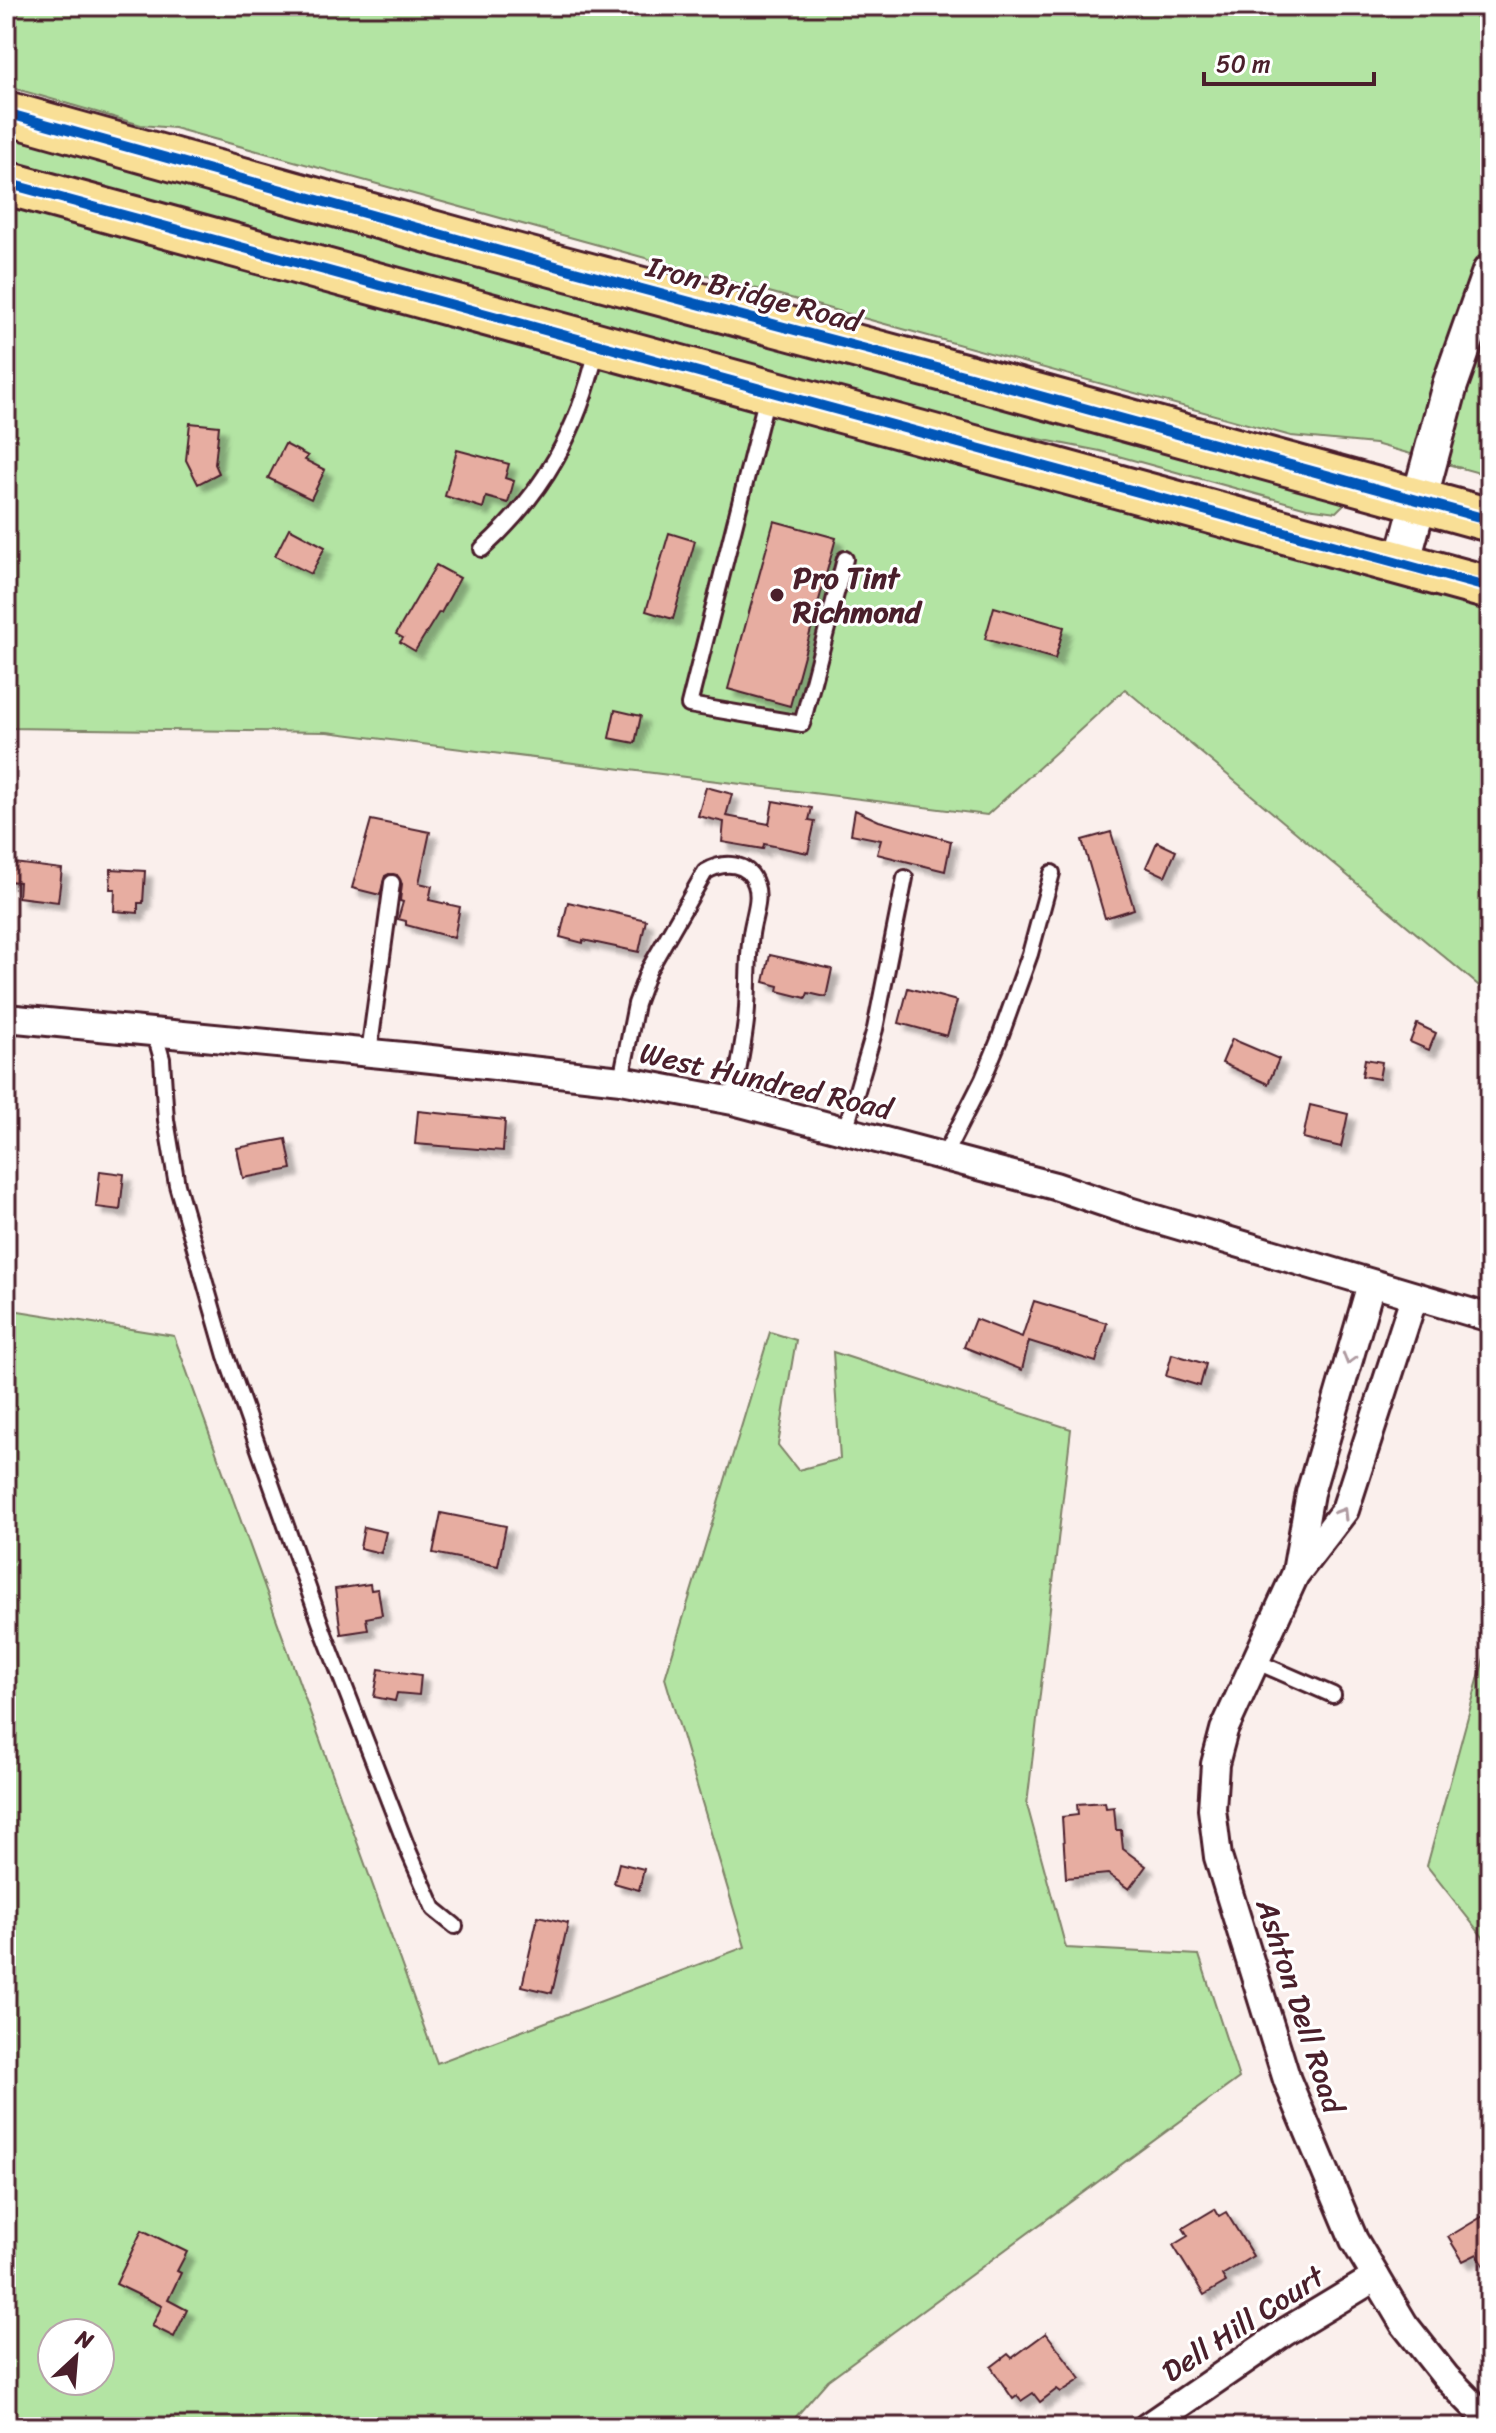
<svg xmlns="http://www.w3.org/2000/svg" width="1496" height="2433" viewBox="0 0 1496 2433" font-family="Sriracha,sans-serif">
  <defs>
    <filter id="shadow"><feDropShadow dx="7" dy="7" stdDeviation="2" flood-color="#0004"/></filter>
  </defs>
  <rect width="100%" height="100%" fill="#faefec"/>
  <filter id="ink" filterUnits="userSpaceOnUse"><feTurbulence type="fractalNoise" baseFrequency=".0125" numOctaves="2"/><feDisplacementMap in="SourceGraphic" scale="16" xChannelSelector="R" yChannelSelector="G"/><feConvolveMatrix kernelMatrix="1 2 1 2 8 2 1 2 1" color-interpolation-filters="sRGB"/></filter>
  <g filter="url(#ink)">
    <!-- green -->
    <g fill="#b3e4a3" stroke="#7e8267" stroke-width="2" fill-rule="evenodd">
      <path d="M6 6H1490V476L1375 444 1291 436 174 128 141 125 6 86Z"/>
      <path d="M6 121 1344 498V504L1336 512 1307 508 1100 451 941 420 6 166Z"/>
      <path d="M6 186 1490 589V995L1125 689 987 815 327 732 6 728Z"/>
      <path d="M6 1309 174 1336 437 2063 745 1947 665 1678 770 1332 796 1340 778 1445 798 1470 840 1459 833 1352 1071 1429 1027 1805 1066 1948 1199 1955 1239 2078 828 2380 787 2427H6ZM52 2333H100V2381H52Z"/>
      <path d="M1490 1636V1946L1427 1866Z"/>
    </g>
    <!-- building -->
    <g fill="#e7ada1" stroke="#4a1f2b" stroke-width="2" filter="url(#shadow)">
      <path d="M190 423 219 426 215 464 219 473 198 484 186 460Z"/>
      <path d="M285 444 308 456 305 460 325 470 311 499 268 478Z"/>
      <path d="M457 450 509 464 505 478 514 481 508 503 486 497 483 508 445 496Z"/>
      <path d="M774 521 836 538 790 706 728 689Z"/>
      <path d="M289 528 325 547 311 574 275 556Z"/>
      <path d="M669 533 695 541 673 619 646 611Z"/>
      <path d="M436 565 460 578 441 613 439 612 415 651 400 642 403 638 396 634Z"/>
      <path d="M994 607 1064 627 1055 659 985 639Z"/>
      <path d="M615 710 641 716 635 743 609 738Z"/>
      <path d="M706 787 732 794 726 816 769 824 773 801 812 808 809 820 815 821 808 853 764 844 763 849 722 842 724 822 698 816Z"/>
      <path d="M855 810 879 821 951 841 945 871 877 854 881 840 851 834Z"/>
      <path d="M371 820 430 832 419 883 432 886 429 900 460 907 454 938 406 925V921L398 919 403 902 400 901 402 884 397 875 389 874 385 876 380 895 352 888Z"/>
      <path d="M1111 832 1134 909 1105 918 1082 840Z"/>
      <path d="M1157 842 1176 851 1165 876 1146 867Z"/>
      <path d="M6 862 62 869 58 902 18 897 19 882 6 881Z"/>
      <path d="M111 869 145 871 143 903H138V913L114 911 115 889H110Z"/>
      <path d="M568 902 646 920 639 952 583 940V943L560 937Z"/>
      <path d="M770 955 832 969 826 997 808 993 806 998 778 991 779 986 764 982Z"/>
      <path d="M908 988 957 1001 947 1036 899 1023Z"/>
      <path d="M1417 1024 1436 1033 1429 1050 1410 1042Z"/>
      <path d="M1232 1039 1279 1059 1268 1084 1222 1063Z"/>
      <path d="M1365 1059 1382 1062 1379 1079 1362 1076Z"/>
      <path d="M1310 1105 1348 1114 1341 1147 1303 1138Z"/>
      <path d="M418 1111 505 1120 503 1151 415 1144Z"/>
      <path d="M286 1139 292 1169 243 1178 237 1148Z"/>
      <path d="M100 1171 124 1174 120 1210 96 1207Z"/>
      <path d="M1034 1301 1107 1323 1096 1362 1029 1341 1022 1370 964 1347 975 1319 1022 1337Z"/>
      <path d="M1172 1354 1206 1364 1200 1386 1166 1376Z"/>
      <path d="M441 1513 506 1526 498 1566 433 1553Z"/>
      <path d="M364 1527 386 1532 381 1553 360 1548Z"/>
      <path d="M370 1584 371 1590 378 1589 382 1615 366 1618 368 1630 341 1634 335 1589Z"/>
      <path d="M379 1669 421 1675 419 1695 397 1693 395 1701 374 1697Z"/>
      <path d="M1105 1802 1106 1808 1114 1807 1116 1830H1121L1123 1849 1146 1866 1129 1889 1108 1874 1066 1878 1062 1817 1078 1815 1077 1804Z"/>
      <path d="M619 1863 644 1869 639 1890 614 1883Z"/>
      <path d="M538 1916 568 1923 552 1993 522 1986Z"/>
      <path d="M1215 2209 1219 2216 1226 2212 1253 2256 1222 2275 1226 2282 1204 2295 1173 2245 1188 2236 1183 2228Z"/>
      <path d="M1490 2212V2276L1477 2254 1463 2261 1448 2237Z"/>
      <path d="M142 2230 187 2252 177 2271 181 2273 168 2300 187 2310 174 2337 152 2326 162 2306 116 2284Z"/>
      <path d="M1046 2333 1081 2379 1061 2392 1057 2389 1040 2402 1033 2393 1021 2401 1017 2396 1013 2399 991 2367 1008 2354 1012 2358Z"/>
    </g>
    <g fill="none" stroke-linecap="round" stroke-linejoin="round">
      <defs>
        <g id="service">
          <path d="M768 392 689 705 802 724 845 559"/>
          <path d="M482 549C544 493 578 431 597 349"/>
          <path d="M151 1034 158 1045 162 1059 166 1120 177 1185 226 1356 325 1636 408 1850 434 1909 455 1926"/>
          <path d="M369 1053 392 883"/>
          <path d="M621 1080 636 1004 648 971 705 872C723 861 749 861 756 885 761 900 753 918 751 934 747 963 749 992 746 1021 743 1048 737 1075 733 1101"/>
          <path d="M845 1131 875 1029 905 878"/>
          <path d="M944 1156 983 1079 999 1040 1030 954 1052 873"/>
          <path d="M1255 1661 1333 1695"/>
        </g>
        <g id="minor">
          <path d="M6 1018 413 1057 621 1080 733 1101 1055 1186 1129 1211 1490 1318"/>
          <path d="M1414 1297 1345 1510 1295 1575 1224 1730 1215 1764 1212 1809 1218 1857 1287 2080 1354 2240 1404 2324 1446 2377 1490 2422"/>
          <path d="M1296 1572 1310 1493 1371 1284"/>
          <path d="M1147 2427 1285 2332 1376 2277"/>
        </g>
        <path id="tertiary" d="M1402 564 1450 385 1490 272"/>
        <g id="primary">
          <path d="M6 113 500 251 967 376 1490 520"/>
          <path d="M6 183 1490 588"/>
        </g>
      </defs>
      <!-- service casing -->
      <use href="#service" stroke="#4a1f2b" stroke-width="20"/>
      <!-- minor casing -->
      <use href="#minor" stroke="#4a1f2b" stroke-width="32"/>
      <!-- tertiary casing -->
      <use href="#tertiary" stroke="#4a1f2b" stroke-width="40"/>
      <!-- primary casing -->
      <use href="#primary" stroke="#4a1f2b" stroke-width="48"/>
      <!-- service -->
      <use href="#service" stroke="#fff" stroke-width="14"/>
      <!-- minor -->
      <use href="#minor" stroke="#fff" stroke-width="26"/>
      <!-- tertiary -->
      <use href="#tertiary" stroke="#fff" stroke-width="34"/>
      <!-- primary -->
      <use href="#primary" stroke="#f9df96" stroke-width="42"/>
      <defs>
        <g id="cycleway">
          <path d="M6 113 500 251 967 376 1490 520"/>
          <path d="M6 183 1490 588"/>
        </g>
      </defs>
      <!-- cycleway casing -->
      <use href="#cycleway" stroke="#fff" stroke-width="15"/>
      <!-- cycleway -->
      <use href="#cycleway" stroke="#0057b8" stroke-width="10"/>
    </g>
    <!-- one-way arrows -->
    <defs><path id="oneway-chevron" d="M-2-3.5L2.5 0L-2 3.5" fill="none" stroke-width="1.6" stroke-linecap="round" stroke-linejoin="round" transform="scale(2)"/></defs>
    <g stroke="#ae9aa0">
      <use href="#oneway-chevron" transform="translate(1349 1359) rotate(106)"/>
      <use href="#oneway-chevron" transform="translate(1342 1513) rotate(-59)"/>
    </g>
  </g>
  <!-- markers -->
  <circle fill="#4a1f2b" stroke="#fff" stroke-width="3" cx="777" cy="595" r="8"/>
  <g text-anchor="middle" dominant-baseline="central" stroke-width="6" stroke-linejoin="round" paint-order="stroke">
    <!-- street labels -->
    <g font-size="30" fill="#4a1f2b" stroke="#fff">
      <text transform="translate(754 294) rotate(15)">Iron Bridge Road</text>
      <text transform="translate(766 1081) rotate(13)">West Hundred Road</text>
      <text transform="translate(1300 2006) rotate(72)">Ashton Dell Road</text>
      <text transform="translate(1243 2324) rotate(-33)">Dell Hill Court</text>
    </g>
    <!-- poi labels -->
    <g font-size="30" font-weight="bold" fill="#4a1f2b" stroke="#fff" text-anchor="start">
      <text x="793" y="578">Pro Tint<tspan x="793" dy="34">Richmond</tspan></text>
    </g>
  </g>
  <!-- margin -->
  <rect width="1496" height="2433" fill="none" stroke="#fff" stroke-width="32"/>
  <rect x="16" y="16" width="1464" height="2401" fill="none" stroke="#4a1f2b" stroke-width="3" filter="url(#ink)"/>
  <!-- north arrow -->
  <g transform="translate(76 2357) rotate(26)"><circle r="38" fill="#ffffff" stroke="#b7a5aa" stroke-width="2"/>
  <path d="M0-6L14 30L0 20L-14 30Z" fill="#4a1f2b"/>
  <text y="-12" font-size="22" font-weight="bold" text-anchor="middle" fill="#4a1f2b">N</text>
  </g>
  <!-- scale -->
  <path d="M1204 72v12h170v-12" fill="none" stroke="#4a1f2b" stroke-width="4"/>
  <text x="1216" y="72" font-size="24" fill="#4a1f2b" stroke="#ffffff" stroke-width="6" paint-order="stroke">50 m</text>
</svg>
